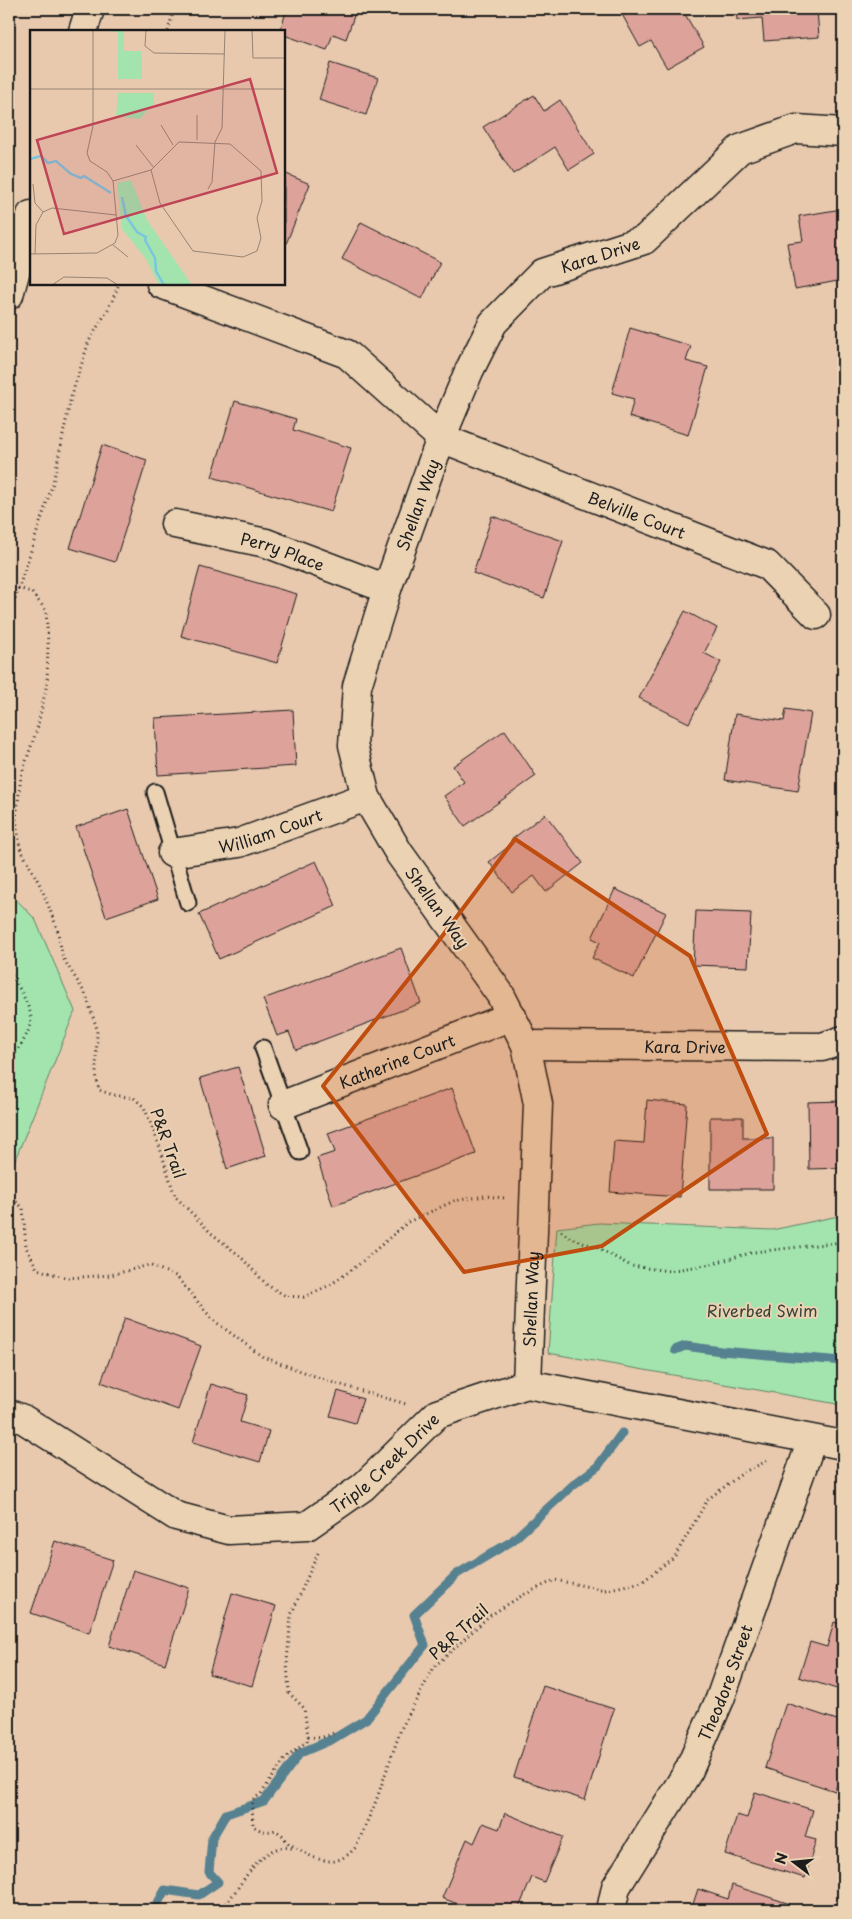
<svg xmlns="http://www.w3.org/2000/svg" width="852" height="1919" viewBox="0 0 852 1919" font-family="'Playpen Sans',sans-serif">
  <rect width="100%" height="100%" fill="#e8c9ae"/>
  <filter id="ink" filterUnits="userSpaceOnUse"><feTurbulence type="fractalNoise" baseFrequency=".02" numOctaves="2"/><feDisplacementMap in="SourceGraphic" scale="10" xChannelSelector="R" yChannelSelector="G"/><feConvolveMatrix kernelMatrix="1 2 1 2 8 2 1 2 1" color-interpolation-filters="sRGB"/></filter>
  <g filter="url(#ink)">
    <!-- green -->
    <g fill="#a3e4ae" stroke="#608065">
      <path d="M9 892 35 919 75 1011 15 1160 9 1166Z"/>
      <path d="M843 1215V1405L548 1353 557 1228 599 1223 772 1230Z"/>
    </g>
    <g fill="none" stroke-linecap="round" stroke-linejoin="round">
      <!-- stream -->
      <g stroke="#568190" stroke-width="9">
        <path d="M675 1350 685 1346 721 1351 843 1361"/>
        <path d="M154 1910 165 1890 199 1895 218 1882 209 1872 212 1838 226 1814 264 1801 300 1753 333 1739 366 1719 425 1645 414 1615 457 1574 512 1541 573 1485 598 1466 622 1433"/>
      </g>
    </g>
    <!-- building -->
    <g fill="#dda39b" stroke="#1c1c1c">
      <path d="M287 9H343L355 13 346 39 333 34 327 50 284 35V31H280Z"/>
      <path d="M619 9H682L704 47 667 68 651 41 640 47Z"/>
      <path d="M736 9H817L819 37 764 41 762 18 737 20Z"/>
      <path d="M330 63 378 78 366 115 319 100Z"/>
      <path d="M534 95 544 111 560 100 594 154 569 170 555 147 513 174 483 127Z"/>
      <path d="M284 173 310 184 286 244 284 243Z"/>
      <path d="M842 209 843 280 795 289 787 243 803 241 799 216Z"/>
      <path d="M361 222 440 262 422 299 342 259Z"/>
      <path d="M630 328 691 346 686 361 708 367 688 435 629 417 634 399 612 393Z"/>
      <path d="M235 401 296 419 293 430 351 448 331 512 212 477Z"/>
      <path d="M102 445 147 460 115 562 70 548Z"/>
      <path d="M492 516 563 541 544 598 473 573Z"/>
      <path d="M200 567 297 594 277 663 181 636Z"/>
      <path d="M685 611 717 628 704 653 721 662 689 723 639 698Z"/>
      <path d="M786 709 811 713 798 791 725 780 735 714 784 721Z"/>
      <path d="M293 710 296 766 158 775 155 718Z"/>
      <path d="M505 730 536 776 465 826 444 796 464 782 453 766Z"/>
      <path d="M128 809 158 899 106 917 76 827Z"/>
      <path d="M545 814 583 863 546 892 534 876 512 892 489 862 513 843 511 840Z"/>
      <path d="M316 861 336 906 219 959 199 914Z"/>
      <path d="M615 889 666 913 634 978 592 958 600 942 592 938Z"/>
      <path d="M696 911 751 913 748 967 693 965Z"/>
      <path d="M401 948 421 1003 296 1050 289 1032 277 1036 263 999Z"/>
      <path d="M238 1067 266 1156 227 1169 200 1078Z"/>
      <path d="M452 1088 476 1154 333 1206 317 1158 335 1152 328 1133Z"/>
      <path d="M647 1100 687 1104 680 1197 610 1192 614 1141 644 1143Z"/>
      <path d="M843 1101V1168L809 1169 808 1102Z"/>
      <path d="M710 1117H743V1138H773V1189H710Z"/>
      <path d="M125 1318 201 1346 178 1410 101 1382Z"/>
      <path d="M211 1384 248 1395 240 1422 269 1431 260 1462 193 1442Z"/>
      <path d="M338 1391 363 1399 355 1423 330 1416Z"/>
      <path d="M55 1541 113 1560 89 1633 31 1613Z"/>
      <path d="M843 1566V1592L836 1590Z"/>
      <path d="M133 1570 189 1588 165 1664 109 1646Z"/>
      <path d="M232 1593 276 1606 252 1686 209 1674Z"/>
      <path d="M834 1622 843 1625V1691L799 1677 810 1642 827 1647Z"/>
      <path d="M543 1686 614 1709 585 1800 514 1777Z"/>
      <path d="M786 1703 843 1722V1766L835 1791 765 1768Z"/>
      <path d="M755 1792 813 1810 805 1837 816 1840 805 1878 725 1854 737 1815 747 1818Z"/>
      <path d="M505 1813 563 1837 544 1882 532 1877 518 1910H473L442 1898 467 1839 474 1843 483 1823 499 1829Z"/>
      <path d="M732 1885 787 1903 785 1910H691L698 1889 728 1899Z"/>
    </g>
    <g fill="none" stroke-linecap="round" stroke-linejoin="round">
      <defs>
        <g id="service">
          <path d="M155 792 188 903"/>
          <path d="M263 1048 300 1152"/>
        </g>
        <g id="minor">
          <path id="s1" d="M161 284 347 354 441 438 767 565 816 615"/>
          <path id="s2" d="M175 524 266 543 387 589"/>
          <path id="s3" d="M172 853 239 843 366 797"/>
          <path id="s4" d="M526 1045 822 1047 843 1040"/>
          <path id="s5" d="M283 1105 512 1016"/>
          <path id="s6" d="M527 1384 538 1104 526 1045 500 994 399 853 366 797 353 745 357 686 387 589 441 438 469 371 493 323 542 273 644 240 740 149 796 129 843 132"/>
          <path id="s7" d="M9 1414 23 1419 176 1516 229 1530 307 1526 363 1487 437 1414 527 1384 843 1445"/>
          <path id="s8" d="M611 1910 616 1887 689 1770 720 1699 812 1440"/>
        </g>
        <path id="tertiary" d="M9 228 26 233"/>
        <g id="secondary">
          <path d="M83 31 90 9"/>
          <path d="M9 295 31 215"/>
        </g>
      </defs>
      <!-- service casing -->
      <use href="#service" stroke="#1c1c1c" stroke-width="19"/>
      <!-- minor casing -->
      <use href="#minor" stroke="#1c1c1c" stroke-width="31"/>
      <!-- tertiary casing -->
      <use href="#tertiary" stroke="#1c1c1c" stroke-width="31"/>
      <!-- secondary casing -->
      <use href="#secondary" stroke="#1c1c1c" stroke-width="31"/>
      <!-- path -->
      <g stroke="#1c1c1c" stroke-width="3" stroke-dasharray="1 4" stroke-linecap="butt">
        <path d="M168 31 174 9"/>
        <path d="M18 588 31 592 46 610 48 643 47 684 37 729 21 776 16 819 20 848 41 887 57 928 63 958 86 995 97 1029 96 1074 99 1090 113 1095 134 1098 144 1107 158 1142 175 1196 211 1233 240 1256 267 1285 286 1296 304 1297 330 1285 357 1266 408 1222 454 1201 485 1196 505 1198"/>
        <path d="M9 618 53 483 71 397 89 341 110 306 119 284"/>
        <path d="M9 971C15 980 30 1006 31 1017 31 1034 17 1050 9 1063"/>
        <path d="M9 1195 23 1208 26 1247 37 1269 67 1278 111 1275 149 1265 176 1276 213 1320 263 1357 331 1382 406 1404"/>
        <path d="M561 1231 569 1237 598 1248 631 1266 669 1271 711 1264 754 1252 843 1242"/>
        <path d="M318 1553 291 1615 287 1662 289 1693 304 1708 308 1736 307 1741 285 1759 261 1794 252 1800 253 1826C261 1831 266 1833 275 1830L282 1835 288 1843 312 1857 325 1861H334L341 1859 349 1854 356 1847 376 1801 401 1729 434 1667 489 1616 523 1595 555 1580 605 1590 642 1582 675 1556 708 1499 744 1472 767 1461"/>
        <path d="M308 1736C318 1739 325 1737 333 1733"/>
        <path d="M218 1910C222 1906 228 1902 232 1896 245 1879 266 1839 294 1849"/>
      </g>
      <!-- service -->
      <use href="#service" stroke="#ebd2b3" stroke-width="15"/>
      <!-- minor -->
      <use href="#minor" stroke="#ebd2b3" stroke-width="28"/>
      <!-- tertiary -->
      <use href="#tertiary" stroke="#ebd2b3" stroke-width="28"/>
      <!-- secondary -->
      <use href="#secondary" stroke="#ebd2b3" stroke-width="28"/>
    </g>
  </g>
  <!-- marked area -->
  <path fill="#bf4d0f" fill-opacity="0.2" stroke="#bf4d0f" stroke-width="4" stroke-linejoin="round" d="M515 839 690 956 767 1134 602 1246 464 1272 323 1086 434 947Z"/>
  <g text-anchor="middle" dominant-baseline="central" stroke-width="4" stroke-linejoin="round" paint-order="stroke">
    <!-- street labels -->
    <g font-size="16" fill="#1c1c1c" stroke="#ebd2b3">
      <text stroke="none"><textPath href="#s6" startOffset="1268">Kara Drive</textPath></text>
      <text stroke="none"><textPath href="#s6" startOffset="940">Shellan Way</textPath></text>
      <text stroke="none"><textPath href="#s1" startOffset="535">Belville Court</textPath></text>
      <text stroke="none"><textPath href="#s2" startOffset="111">Perry Place</textPath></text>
      <text stroke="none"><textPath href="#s3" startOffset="101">William Court</textPath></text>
      <text transform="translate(438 907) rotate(54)">Shellan Way</text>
      <text stroke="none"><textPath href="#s4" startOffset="159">Kara Drive</textPath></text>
      <text stroke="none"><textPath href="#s5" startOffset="122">Katherine Court</textPath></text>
      <text transform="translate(169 1143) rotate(70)">P&amp;R Trail</text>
      <text stroke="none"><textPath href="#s6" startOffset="85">Shellan Way</textPath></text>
      <text stroke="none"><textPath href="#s7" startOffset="429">Triple Creek Drive</textPath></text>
      <text transform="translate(458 1631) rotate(-42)">P&amp;R Trail</text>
      <text stroke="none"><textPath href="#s8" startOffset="256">Theodore Street</textPath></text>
    </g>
    <!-- park labels -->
    <g font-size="16" fill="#374439" stroke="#ebd2b3">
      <text x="762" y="1310">Riverbed Swim</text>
    </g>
  </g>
  <!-- overview -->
  <g transform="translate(30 30)">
    <rect width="255" height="255" fill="#e8c9ae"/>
    <path d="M68 0H94V21H112V49H88V2ZM88 63H124V73L110 89 92 87 86 85ZM101 150 117 190 162 255H129L116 229 92 199 87 153Z" fill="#a3e4ae"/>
    <path fill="none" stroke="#7dc5de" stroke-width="2.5" d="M0 129 11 126 18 133 26 131 41 144 51 148 54 146 81 163M92 167 96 186 107 202 116 207 115 210 125 228 126 241 134 255"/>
    <path fill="none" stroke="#968474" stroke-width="1" d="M116 0 115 16 124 23 195 24M222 0 223 28H255M0 59H255M131 95 143 115M167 110V85M106 115 124 138M83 151 121 140 149 112 200 114 231 141 232 171 227 188 231 208 227 221 213 227 163 221 130 173 121 140M3 154 5 173 13 182M178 159 182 152 185 112 192 98 195 0M83 215 98 227M0 224 67 223 85 213 88 205 83 151 77 142 60 131 57 123 63 96V0M5 224 6 195 13 182 22 178 86 185M22 255 34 247 77 248 88 255"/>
    <path fill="#bf4455" fill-opacity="0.15" stroke="#bf4455" stroke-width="2.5" d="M220 49 247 143 34 204 7 110Z"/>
    <rect width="255" height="255" fill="none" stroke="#1c1c1c" stroke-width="2.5"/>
  </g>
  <!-- margin -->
  <rect width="852" height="1919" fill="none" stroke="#ebd2b3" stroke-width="30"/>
  <rect x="15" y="15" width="822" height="1889" fill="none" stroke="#1c1c1c" stroke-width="2" filter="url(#ink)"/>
  <!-- north arrow -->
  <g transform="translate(794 1862) rotate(286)" stroke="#ebd2b3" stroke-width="4" paint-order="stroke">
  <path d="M0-4L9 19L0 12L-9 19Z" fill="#1c1c1c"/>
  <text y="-8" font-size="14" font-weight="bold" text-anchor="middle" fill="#1c1c1c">N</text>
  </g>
</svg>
